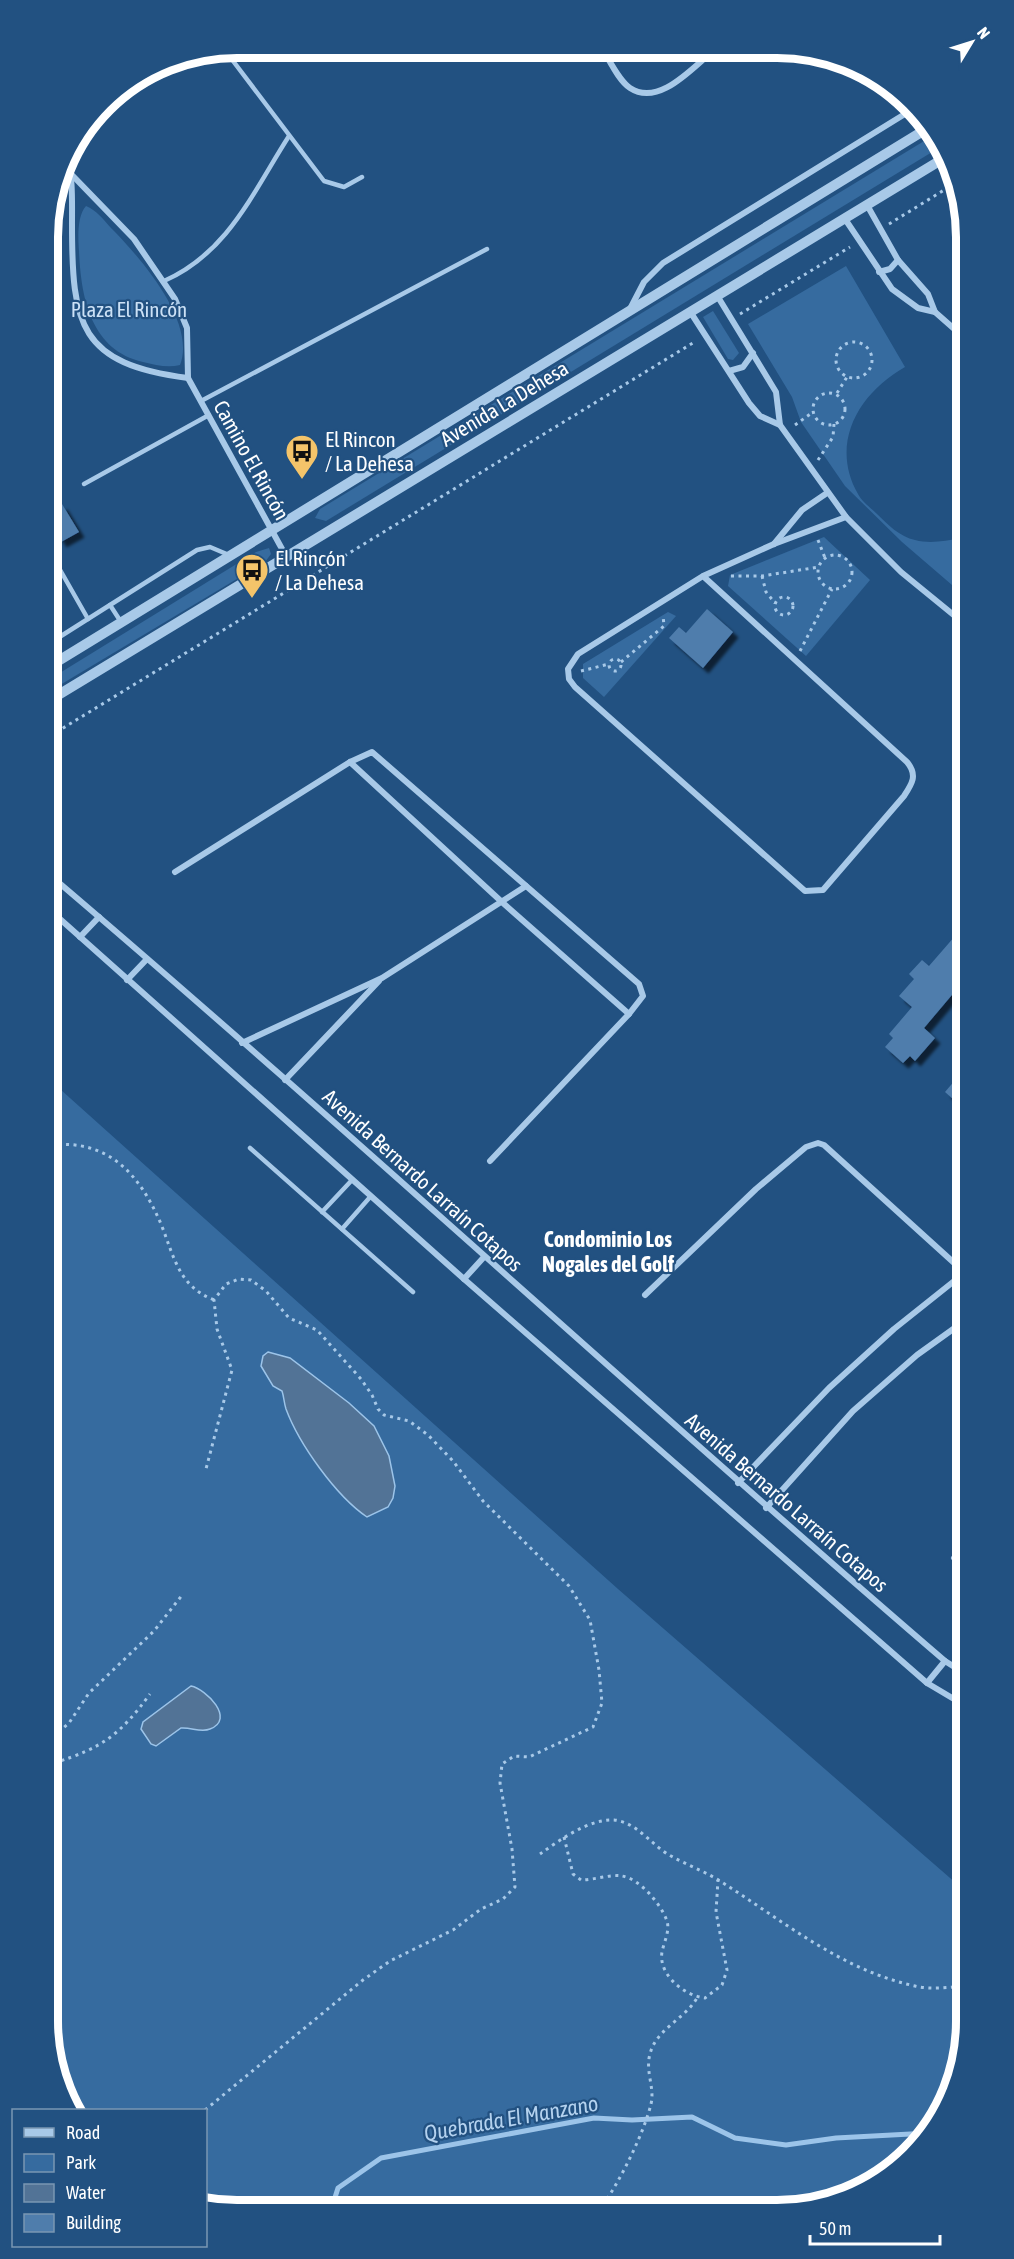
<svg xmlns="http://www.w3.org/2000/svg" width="1014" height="2259" viewBox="0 0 1014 2259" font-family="'Asap Condensed',sans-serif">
  <defs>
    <filter id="shadow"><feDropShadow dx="5.5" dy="5.5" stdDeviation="1.5" flood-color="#0009"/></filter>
  </defs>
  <rect width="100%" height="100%" fill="#225181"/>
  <!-- green -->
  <g fill="#366b9f">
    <path d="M934 135 942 146 326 521 315 518 320 509Z"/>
    <path d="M86 206C96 210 104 220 111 228 139 256 197 322 180 365 168 368 155 365 143 362 91 350 81 298 79 251 78 238 77 216 86 206Z"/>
    <path d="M846 266 905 367C859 393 829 443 858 494 862 502 871 508 877 514 887 524 900 537 915 540 930 544 945 541 961 538V576L952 585 902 542 845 486 801 422 792 397 748 324Z"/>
    <path d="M713 311 739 353 733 360 728 359 703 317Z"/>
    <path d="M824 537 870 580 806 656 728 586 730 575Z"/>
    <path d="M269 548 271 554 265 562 50 691V679L256 552Z"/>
    <path d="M668 612 676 616 604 697 583 678V664Z"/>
    <path d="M51 1081 618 1589 965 1891 966 2034 952 2093 927 2137 882 2179 826 2204 206 2207V2110H73L55 2071Z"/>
  </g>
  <!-- water -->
  <g fill="#527396" stroke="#9cc4e9" stroke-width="1.5">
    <path d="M268 1352 290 1358 349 1403 374 1426 389 1456 395 1486 393 1498 388 1507 367 1517C336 1496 299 1444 286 1409 284 1403 284 1397 282 1391L273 1386 261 1366 263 1356Z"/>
    <path d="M191 1686C206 1689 236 1719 210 1729 201 1733 191 1727 181 1728L156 1746 151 1744 141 1729 143 1722Z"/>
  </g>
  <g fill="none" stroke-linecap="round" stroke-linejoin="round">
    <!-- stream -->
    <path stroke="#9cc4e9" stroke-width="5" d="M332 2207 338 2188 381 2158 594 2118 632 2120 692 2117 735 2138 786 2145 836 2138 929 2133"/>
  </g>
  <!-- building -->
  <g fill="#4f7dac" filter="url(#shadow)">
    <path d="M62 504 79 532 61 542 54 530 49 532V511Z"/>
    <path d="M707 609 733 632 703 668 669 638 679 627 686 633Z"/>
    <path d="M962 928V983L924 1028 935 1038 915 1061 910 1056 903 1063 885 1047 893 1038 889 1034 912 1007 899 996 914 979 909 974 922 960 929 966Z"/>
    <path d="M962 1072V1107L945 1092Z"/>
  </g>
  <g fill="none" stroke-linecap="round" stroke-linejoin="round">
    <!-- path -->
    <g stroke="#a8c9e8" stroke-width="3" stroke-dasharray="3 4.5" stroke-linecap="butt">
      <path d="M889 224 957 182"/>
      <path d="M740 314 850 247"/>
      <circle cx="854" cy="360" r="18"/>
      <circle cx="829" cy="409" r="16"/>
      <path d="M837 393 847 377"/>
      <path d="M795 425 813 412"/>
      <path d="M818 460 833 437 834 424"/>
      <path d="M818 540 825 558"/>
      <circle cx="835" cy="572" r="17"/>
      <path d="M731 576H762L819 567"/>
      <path d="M762 576 766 592 775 603"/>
      <circle cx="784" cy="606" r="9"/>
      <path d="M800 651 832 589"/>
      <circle cx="615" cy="665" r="6"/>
      <path d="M621 662 664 626 663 615"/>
      <path d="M581 671 609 664"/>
      <path d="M50 736 696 341"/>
      <path d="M51 1145C109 1139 140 1175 161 1224 174 1256 178 1286 214 1300"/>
      <path d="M53 1737 69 1723 89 1693 154 1631 183 1594"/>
      <path d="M54 1763C102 1748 120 1735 150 1694"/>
      <path d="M564 1837 573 1874 581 1880C594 1880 611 1874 622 1876 640 1879 661 1904 667 1921 670 1931 664 1942 662 1952 658 1975 685 1996 705 1998L722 1985 727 1970 716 1912 718 1880"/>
      <path d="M540 1854C560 1840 588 1819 614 1820 637 1822 652 1846 671 1856 687 1865 704 1871 720 1881 782 1920 841 1970 915 1986 931 1990 950 1987 965 1986"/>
      <path d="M205 2110 363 1980 390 1961 453 1930 481 1909 503 1899 515 1887 512 1849 500 1783 502 1764 514 1756 529 1757 593 1727 602 1703 599 1670 590 1620 569 1586 483 1501 453 1461 428 1435 409 1421 384 1415 378 1409 372 1395 361 1379 317 1330 289 1318 266 1291 251 1280 239 1279 226 1284 214 1300 217 1329 232 1370 206 1469"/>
      <path d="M814 2204 829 2203"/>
      <path d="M603 2205C620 2181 644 2133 651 2104 655 2088 645 2071 650 2054 656 2029 685 2019 697 1998"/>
    </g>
    <!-- service -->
    <g stroke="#a8c9e8" stroke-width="4.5">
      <path d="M227 53 324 181 344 187 362 177"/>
      <path d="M164 281C228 253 253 192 289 136"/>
      <path d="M201 401 487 249"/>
      <path d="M84 484 209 415"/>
      <path d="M50 574 59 568 88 619"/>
      <path d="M110 605 197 550 210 547 229 555"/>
      <path d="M50 629 56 639"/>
      <path d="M50 643 110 605 121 622"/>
      <path d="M250 1148 413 1292"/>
      <path d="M322 1212 352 1180"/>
      <path d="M342 1229 371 1196"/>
    </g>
    <!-- minor -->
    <g stroke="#a8c9e8" stroke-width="6">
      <path d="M603 50C610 61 619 81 630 88 659 107 692 68 713 51"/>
      <path d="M67 155C73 178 72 200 72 224 72 325 79 364 188 378"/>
      <path d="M72 175 134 239 175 299 187 328 188 378 287 558"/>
      <path d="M867 205 898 260 928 294 935 312"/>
      <path d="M845 219 892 289 918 308 935 312 960 334"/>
      <path d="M879 272 890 269 898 260"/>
      <path d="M718 297 776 392 780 425"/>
      <path d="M630 309 644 282 663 263 913 109"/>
      <path d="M691 313 749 403 760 416 780 425 846 517 901 572 961 621"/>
      <path d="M729 371 743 367 753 353"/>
      <path d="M774 544 802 510 827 493"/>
      <path d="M703 576 907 762C918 775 912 784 904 796L823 890 805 891 575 687 569 679 568 669 578 654 703 576 774 544 846 517"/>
      <path d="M350 762 503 903 629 1014"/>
      <path d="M175 872 350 762 372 752 639 984 643 996 629 1014 490 1161"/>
      <path d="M51 876C353 1133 644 1403 945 1661L964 1673"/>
      <path d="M51 911 464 1279 927 1683 964 1705"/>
      <path d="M80 937 99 917"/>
      <path d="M127 980 147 959"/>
      <path d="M242 1043 382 978 526 886"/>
      <path d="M285 1080 379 981"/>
      <path d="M464 1279 484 1257"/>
      <path d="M645 1295 756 1189 806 1147 818 1143 824 1145 963 1271"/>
      <path d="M738 1483 829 1388 894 1329 963 1274"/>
      <path d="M766 1508 853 1411 917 1355 963 1322"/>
      <path d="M954 1558 964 1550"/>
      <path d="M927 1683 945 1661"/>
    </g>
    <!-- tertiary -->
    <g stroke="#a8c9e8" stroke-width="10">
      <path d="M50 666 928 128"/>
      <path d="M50 700 946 157"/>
    </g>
  </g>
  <!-- icons -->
  <defs>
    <symbol id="bus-pin" viewBox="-11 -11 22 30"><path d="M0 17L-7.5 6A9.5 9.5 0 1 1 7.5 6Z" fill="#f4c46a" stroke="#225181"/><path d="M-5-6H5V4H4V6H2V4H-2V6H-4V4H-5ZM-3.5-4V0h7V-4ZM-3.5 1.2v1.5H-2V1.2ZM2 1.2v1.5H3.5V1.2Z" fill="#111"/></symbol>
  </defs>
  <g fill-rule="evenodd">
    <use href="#bus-pin" x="283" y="432" width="38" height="52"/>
    <use href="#bus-pin" x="233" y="551" width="38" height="52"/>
  </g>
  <g text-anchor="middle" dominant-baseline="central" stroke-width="4.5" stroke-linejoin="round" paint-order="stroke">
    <!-- park labels -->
    <g font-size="21" fill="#cce1f6" stroke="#225181">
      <text x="129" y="309">Plaza El Rincón</text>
    </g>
    <!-- street labels -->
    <g font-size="21" fill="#fff" stroke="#225181">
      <text transform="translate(504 403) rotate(-31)">Avenida La Dehesa</text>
      <text transform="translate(252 460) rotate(61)">Camino El Rincón</text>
      <text transform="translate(423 1180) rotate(42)">Avenida Bernardo Larraín Cotapos</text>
      <text transform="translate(787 1502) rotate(41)">Avenida Bernardo Larraín Cotapos</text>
    </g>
    <!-- poi labels -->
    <g font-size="21" fill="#fff" stroke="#225181" text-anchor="start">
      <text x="325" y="439">El Rincon<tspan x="325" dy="24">/ La Dehesa</tspan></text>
      <text x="275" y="558">El Rincón<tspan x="275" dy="24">/ La Dehesa</tspan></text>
    </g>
    <!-- neighbourhood labels -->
    <g font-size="22" font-weight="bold" fill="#fff" stroke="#225181">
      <text x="608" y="1239">Condominio Los<tspan x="608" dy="25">Nogales del Golf</tspan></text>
    </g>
    <!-- water labels -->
    <g font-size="22" font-style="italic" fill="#b4d2ef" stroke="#225181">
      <text transform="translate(511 2118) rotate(-10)">Quebrada El Manzano</text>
    </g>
  </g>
  <!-- crop -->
  <path d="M0 0H1014V2259H0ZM237 58H777A179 179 0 0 1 956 237V2021A179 179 0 0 1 777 2200H237A179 179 0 0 1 58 2021V237A179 179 0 0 1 237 58Z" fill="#225181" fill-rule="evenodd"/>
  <path fill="none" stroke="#fff" stroke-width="8" d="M237 58H777A179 179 0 0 1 956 237V2021A179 179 0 0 1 777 2200H237A179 179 0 0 1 58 2021V237A179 179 0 0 1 237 58Z"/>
  <!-- legend -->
  <rect x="12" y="2109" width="195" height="138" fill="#225181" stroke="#7a97b3" stroke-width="1.5"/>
  <rect x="24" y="2128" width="30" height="9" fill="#a8c9e8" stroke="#7a97b3" stroke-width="1.5"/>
  <text x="66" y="2139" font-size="18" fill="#ffffff">Road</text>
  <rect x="24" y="2154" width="30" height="18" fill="#366b9f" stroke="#7a97b3" stroke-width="1.5"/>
  <text x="66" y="2169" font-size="18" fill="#ffffff">Park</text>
  <rect x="24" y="2184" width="30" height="18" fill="#527396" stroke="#7a97b3" stroke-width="1.5"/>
  <text x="66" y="2199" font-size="18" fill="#ffffff">Water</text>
  <rect x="24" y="2214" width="30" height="18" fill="#4f7dac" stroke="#7a97b3" stroke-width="1.5"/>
  <text x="66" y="2229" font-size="18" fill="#ffffff">Building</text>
  <!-- north arrow -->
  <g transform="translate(972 42) rotate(52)" stroke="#225181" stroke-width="4.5" paint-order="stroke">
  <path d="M0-4.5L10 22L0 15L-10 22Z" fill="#ffffff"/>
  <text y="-9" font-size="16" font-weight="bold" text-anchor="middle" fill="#ffffff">N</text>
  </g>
  <!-- scale -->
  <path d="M810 2235v9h130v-9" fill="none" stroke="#ffffff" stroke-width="3"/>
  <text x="819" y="2235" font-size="18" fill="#ffffff" stroke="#225181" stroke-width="4.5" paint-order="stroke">50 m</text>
</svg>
